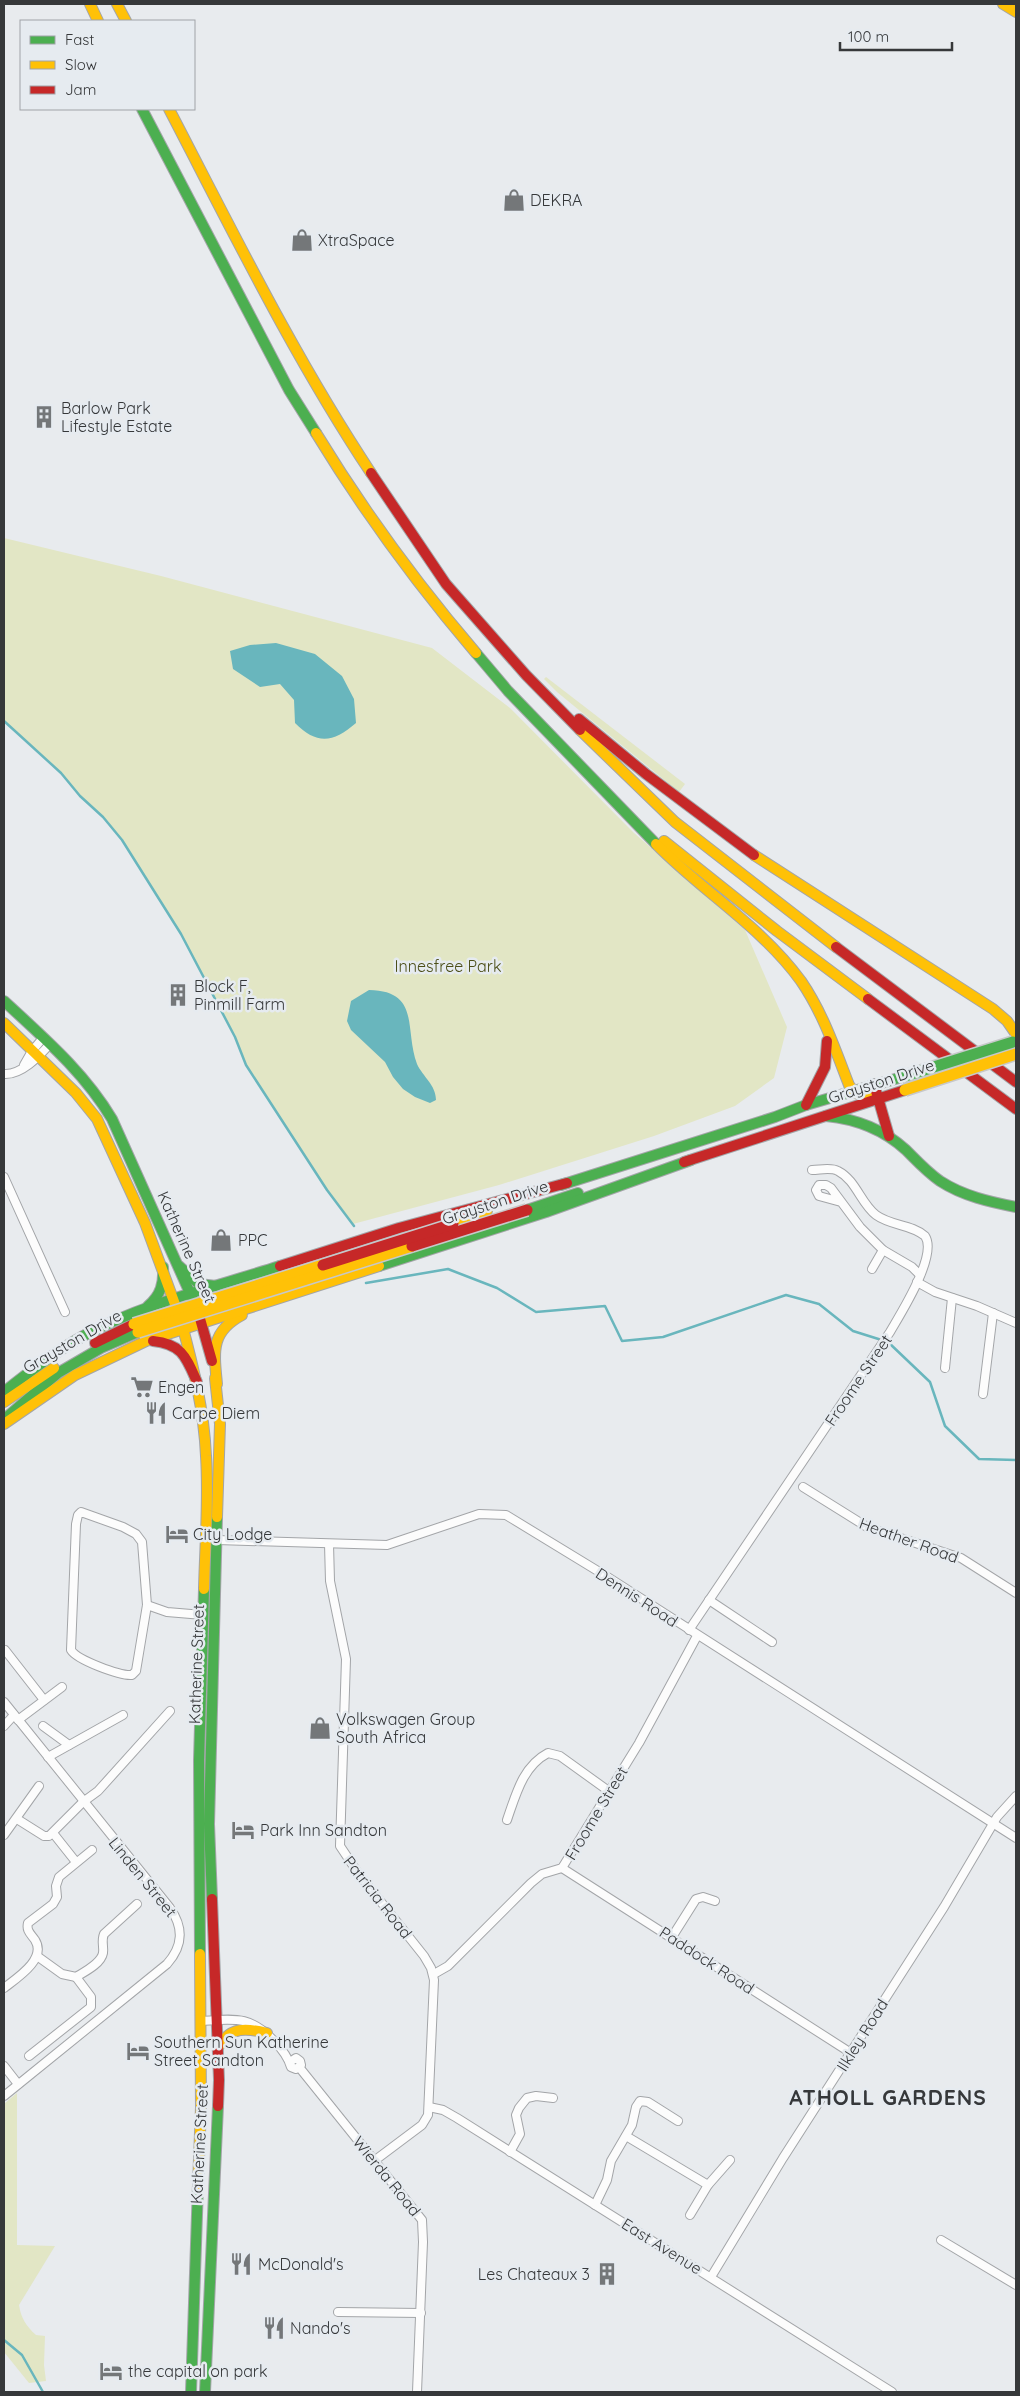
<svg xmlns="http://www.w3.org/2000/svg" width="1020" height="2396" viewBox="0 0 1020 2396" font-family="Quicksand,sans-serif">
  <rect width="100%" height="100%" fill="#e8ebee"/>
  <!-- green -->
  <g fill="#e2e6c5">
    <path d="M4 538 161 576 432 648 510 708 634 833 745 930 787 1027 774 1078 735 1106 654 1136 499 1185 353 1224 327 1190 246 1065 235 1037 181 934 122 840 103 817 80 796 61 773 4 721Z"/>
    <path d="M546 677 685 784 679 792 557 692 544 679Z"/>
    <path d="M17 2093V2245L55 2246 19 2305C21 2318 26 2326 36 2335L45 2336 44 2365 46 2381 29 2383 4 2352V2104Z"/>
  </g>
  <!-- water -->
  <g fill="#69b6bd">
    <path d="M276 643 315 654 342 676 354 699 356 723C333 743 317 745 295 723L294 700 280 684 260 687 233 669 230 651 250 645Z"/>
    <path d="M369 990C421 991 404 1029 417 1064 423 1077 436 1085 436 1100L430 1103 415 1097 403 1089 393 1077 385 1062 351 1030 347 1021 351 1001Z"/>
  </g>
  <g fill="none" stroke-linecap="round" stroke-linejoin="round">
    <!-- stream -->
    <g stroke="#69b6bd" stroke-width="2.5">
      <path d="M4 721 61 773 80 796 103 817 122 840 181 934 235 1037 246 1065 327 1190 354 1226"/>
      <path d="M366 1283 448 1269 497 1288 536 1312 605 1306 622 1341 663 1337 786 1295 819 1304 853 1331 888 1342 930 1382 945 1426 979 1459 1016 1460"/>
      <path d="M4 2340 22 2355 43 2392"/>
    </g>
    <defs>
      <g id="street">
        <path d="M24 1065 32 1051 43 1038"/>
        <path d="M4 1074C22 1075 39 1056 50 1044"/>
        <path d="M4 1177 65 1312"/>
        <path d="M841 1202 819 1196 816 1190 819 1185H826L831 1188 860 1227 883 1250 912 1267 920 1275"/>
        <path d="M872 1269 883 1250"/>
        <path d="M917 1282 935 1292 977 1306 1016 1323"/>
        <path d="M945 1368 952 1298"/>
        <path d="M983 1394 993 1313"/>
        <path d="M803 1487 867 1527 961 1558 1016 1593"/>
        <path d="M81 1512 123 1527 136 1534 142 1542 147 1605 136 1671 132 1675C120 1676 77 1660 71 1650L76 1524 78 1515Z"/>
        <path d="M217 1540 387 1545 479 1514 506 1515 606 1576 1016 1838"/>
        <path d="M329 1544 330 1581 346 1659 340 1846 358 1873 424 1956 431 1968 434 1980 428 2115 422 2125 374 2161"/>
        <path d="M709 1600 772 1642"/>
        <path d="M147 1605 167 1612 203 1615"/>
        <path d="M689 1630 890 1332C901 1313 938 1255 925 1236 911 1224 891 1226 876 1215 861 1204 856 1180 838 1171 831 1167 820 1170 812 1170"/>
        <path d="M5 1650 44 1700"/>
        <path d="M4 1702 170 1908C184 1928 183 1946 167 1964L4 2096"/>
        <path d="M18 1720 62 1687"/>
        <path d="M4 1726 14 1715"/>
        <path d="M43 1726 69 1745"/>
        <path d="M48 1757 123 1715"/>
        <path d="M17 1819 44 1836H49L83 1802 98 1791 170 1711"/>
        <path d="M507 1820C516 1794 523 1766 548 1753L560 1756 610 1792"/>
        <path d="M53 1833 76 1862"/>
        <path d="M4 1835 39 1786"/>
        <path d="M562 1868 851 2053"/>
        <path d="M672 1937 696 1899 703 1897 715 1901"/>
        <path d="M37 1956 62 1974 76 1977C84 1972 101 1964 103 1953 104 1946 101 1941 104 1934L137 1904"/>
        <path d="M434 1974 448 1966 531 1883 542 1874 562 1868 639 1743 697 1636"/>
        <path d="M4 1988C17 1978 47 1959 35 1940 31 1934 26 1931 28 1923L53 1904 57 1897 56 1886 59 1877 92 1850"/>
        <path d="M201 2021C234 2019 250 2015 274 2041 282 2049 288 2057 291 2067L296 2069 301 2065 300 2061 296 2058 290 2062"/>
        <path d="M29 2056 91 2007V1997L76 1977"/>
        <path d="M4 2066 18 2084"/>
        <path d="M299 2067 422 2220 423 2242 417 2392"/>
        <path d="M429 2107 443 2110 457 2118 892 2392"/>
        <path d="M626 2136 708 2185"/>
        <path d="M510 2152 520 2134 516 2115 519 2108 527 2098 536 2096 553 2098"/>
        <path d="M595 2205 607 2180 611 2161 632 2125 636 2107 640 2101 648 2102 678 2121"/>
        <path d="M690 2215 708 2185 730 2160"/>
        <path d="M941 2240 1016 2285"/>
        <path d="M711 2277 783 2158 944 1907 997 1817 1016 1796"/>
        <path d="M338 2312 421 2313"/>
      </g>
      <g id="fast">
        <path d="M142 109 289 390 316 433"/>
        <path d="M476 653 508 691 656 844"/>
        <path d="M4 1001C44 1038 84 1072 112 1119L194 1302"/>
        <path d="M826 1116C857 1119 883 1129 906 1150 917 1161 927 1172 940 1181 963 1196 990 1202 1016 1207"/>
        <path d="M561 1185 775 1117 806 1105 902 1077"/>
        <path d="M527 1210 578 1193"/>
        <path d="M179 1266 199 1284 216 1286"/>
        <path d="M379 1266 546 1212 691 1160"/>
        <path d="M148 1306C161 1295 164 1283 163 1267"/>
        <path d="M4 1392C30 1371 56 1351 85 1335 145 1303 215 1287 280 1266"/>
        <path d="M8 1416 58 1373 101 1348 138 1332"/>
        <path d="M212 1899 209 1824 217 1517"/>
        <path d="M200 1954 199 1760 204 1589"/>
        <path d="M191 2392 198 2185"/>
        <path d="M205 2392 218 2106"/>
      </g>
      <g id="slow">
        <path d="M90 4 98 21"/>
        <path d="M117 4 126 21"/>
        <path d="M1003 4 1016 12"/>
        <path d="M169 109C233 232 294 357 371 473"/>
        <path d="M316 433C363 510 417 584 476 653"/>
        <path d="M580 730 675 822 836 947"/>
        <path d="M664 841 777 931 868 999"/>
        <path d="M656 844C702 891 762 927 801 981 823 1013 835 1049 849 1085L855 1093 877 1099"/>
        <path d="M754 855 993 1009 1007 1021 1016 1034"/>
        <path d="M4 1023 76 1093 97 1119 145 1223 176 1307"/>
        <path d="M453 1224 487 1211"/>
        <path d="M181 1321C193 1365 204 1410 206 1456 209 1500 205 1545 204 1589"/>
        <path d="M215 1378 220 1424 217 1517"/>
        <path d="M217 1384C214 1352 210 1332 242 1315"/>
        <path d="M4 1402 54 1368"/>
        <path d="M4 1424 75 1375 146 1341 379 1266"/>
        <path d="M219 2046C231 2026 247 2028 267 2033"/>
        <path d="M198 2185 201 2107 200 1954"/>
      </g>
      <g id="jam">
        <path d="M371 473 446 584 526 675 580 730"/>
        <path d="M579 719 646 774 754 855"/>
        <path d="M836 947 1016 1082"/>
        <path d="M868 999 1016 1109"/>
        <path d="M874 1084 889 1136"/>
        <path d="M806 1105 825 1067 827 1041"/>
        <path d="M684 1162 905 1090"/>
        <path d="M280 1266 399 1228 567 1183"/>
        <path d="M199 1315 212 1361"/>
        <path d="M153 1341C182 1344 186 1357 197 1382"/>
        <path d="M95 1343 134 1324"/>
        <path d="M212 1899 219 2080 218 2106"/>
      </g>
    </defs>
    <!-- street casing -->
    <use href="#street" stroke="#a3a5a8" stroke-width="10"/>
    <!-- fast casing -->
    <use href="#fast" stroke="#a3a5a8" stroke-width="12"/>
    <!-- slow casing -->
    <use href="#slow" stroke="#a3a5a8" stroke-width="12"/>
    <!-- jam casing -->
    <use href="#jam" stroke="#a3a5a8" stroke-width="12"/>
    <!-- street -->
    <use href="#street" stroke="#fcfcfc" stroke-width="8"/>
    <!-- fast -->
    <use href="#fast" stroke="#4caf50" stroke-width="10"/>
    <!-- slow -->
    <use href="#slow" stroke="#ffc107" stroke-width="10"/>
    <!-- jam -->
    <use href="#jam" stroke="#c62828" stroke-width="10"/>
    <defs>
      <path id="fast-bridge" d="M902 1077 1013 1042"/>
      <g id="slow-bridge">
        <path d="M905 1090 1016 1054"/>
        <path d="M134 1324 323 1265"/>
        <path d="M138 1332 412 1246"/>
      </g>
      <g id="jam-bridge">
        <path d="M412 1246 527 1210"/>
        <path d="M323 1265 453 1224"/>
      </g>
    </defs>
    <!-- fast-bridge casing -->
    <use href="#fast-bridge" stroke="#c7c8ca" stroke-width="14" stroke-linecap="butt"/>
    <!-- slow-bridge casing -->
    <use href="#slow-bridge" stroke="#c7c8ca" stroke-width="14" stroke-linecap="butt"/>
    <!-- jam-bridge casing -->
    <use href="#jam-bridge" stroke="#c7c8ca" stroke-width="14" stroke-linecap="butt"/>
    <!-- fast-bridge -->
    <use href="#fast-bridge" stroke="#4caf50" stroke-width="11"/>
    <!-- slow-bridge -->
    <use href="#slow-bridge" stroke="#ffc107" stroke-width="11"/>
    <!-- jam-bridge -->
    <use href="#jam-bridge" stroke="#c62828" stroke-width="11"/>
  </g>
  <!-- icons -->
  <defs>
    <symbol id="shop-bare" viewBox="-9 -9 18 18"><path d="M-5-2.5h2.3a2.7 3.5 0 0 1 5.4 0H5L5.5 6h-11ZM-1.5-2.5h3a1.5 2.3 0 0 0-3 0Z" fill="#747779" stroke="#e6ebf0" stroke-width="2.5" paint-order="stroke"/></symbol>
    <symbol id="building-bare" viewBox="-9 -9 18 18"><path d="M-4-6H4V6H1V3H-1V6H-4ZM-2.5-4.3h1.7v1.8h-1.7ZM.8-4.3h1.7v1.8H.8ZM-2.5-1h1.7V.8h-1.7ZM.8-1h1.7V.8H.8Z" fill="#747779" stroke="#e6ebf0" stroke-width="2.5" paint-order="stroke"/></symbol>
    <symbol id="supermarket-bare" viewBox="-9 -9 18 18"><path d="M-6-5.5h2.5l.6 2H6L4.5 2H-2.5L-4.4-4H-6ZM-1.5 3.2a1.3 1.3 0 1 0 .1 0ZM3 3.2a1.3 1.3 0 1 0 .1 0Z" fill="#747779" stroke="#e6ebf0" stroke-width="2.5" paint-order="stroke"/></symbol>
    <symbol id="restaurant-bare" viewBox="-9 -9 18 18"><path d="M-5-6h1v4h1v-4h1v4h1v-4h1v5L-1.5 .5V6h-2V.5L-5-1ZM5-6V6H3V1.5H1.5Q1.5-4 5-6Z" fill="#747779" stroke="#e6ebf0" stroke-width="2.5" paint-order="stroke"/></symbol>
    <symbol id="hotel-bare" viewBox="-9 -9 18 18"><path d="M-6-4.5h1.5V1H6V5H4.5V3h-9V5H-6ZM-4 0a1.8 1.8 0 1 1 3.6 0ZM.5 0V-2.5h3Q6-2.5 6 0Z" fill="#747779" stroke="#e6ebf0" stroke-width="2.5" paint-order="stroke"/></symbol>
  </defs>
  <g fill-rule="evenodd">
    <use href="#shop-bare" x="498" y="184" width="32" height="32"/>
    <use href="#shop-bare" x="286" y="224" width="32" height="32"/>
    <use href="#building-bare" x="28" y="401" width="32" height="32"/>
    <use href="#building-bare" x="162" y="979" width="32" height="32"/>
    <use href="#shop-bare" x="205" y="1224" width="32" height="32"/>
    <use href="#supermarket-bare" x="126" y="1371" width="32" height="32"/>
    <use href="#restaurant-bare" x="140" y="1397" width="32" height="32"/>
    <use href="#hotel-bare" x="161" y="1518" width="32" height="32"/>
    <use href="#shop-bare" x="304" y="1712" width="32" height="32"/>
    <use href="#hotel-bare" x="227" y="1814" width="32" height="32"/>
    <use href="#hotel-bare" x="122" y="2035" width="32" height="32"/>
    <use href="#restaurant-bare" x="225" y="2248" width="32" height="32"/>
    <use href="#building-bare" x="591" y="2258" width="32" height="32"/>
    <use href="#restaurant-bare" x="258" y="2312" width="32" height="32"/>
    <use href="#hotel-bare" x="95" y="2355" width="32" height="32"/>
  </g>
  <g text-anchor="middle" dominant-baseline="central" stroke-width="5" stroke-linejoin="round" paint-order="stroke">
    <!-- poi labels -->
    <g font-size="16" fill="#36383a" stroke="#e6ebf0" text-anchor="start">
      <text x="530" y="200">DEKRA</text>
      <text x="318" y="240">XtraSpace</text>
      <text x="61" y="408">Barlow Park<tspan x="61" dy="18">Lifestyle Estate</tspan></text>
      <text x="194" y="986">Block F,<tspan x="194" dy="18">Pinmill Farm</tspan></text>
      <text x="238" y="1240">PPC</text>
      <text x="158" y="1387">Engen</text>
      <text x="172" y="1413">Carpe Diem</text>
      <text x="193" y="1534">City Lodge</text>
      <text x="336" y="1719">Volkswagen Group<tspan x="336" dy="18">South Africa</tspan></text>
      <text x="260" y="1830">Park Inn Sandton</text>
      <text x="154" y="2042">Southern Sun Katherine<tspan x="154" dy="18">Street Sandton</tspan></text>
      <text x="258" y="2264">McDonald's</text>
      <text x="590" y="2274" text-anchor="end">Les Chateaux 3</text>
      <text x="290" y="2328">Nando's</text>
      <text x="128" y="2371">the capital on park</text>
    </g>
    <!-- park labels -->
    <g font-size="16" fill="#4b4e17" stroke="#e6ebf0">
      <text x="448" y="966">Innesfree Park</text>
    </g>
    <!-- street labels -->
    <g font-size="16" fill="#36383a" stroke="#e6ebf0">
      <text transform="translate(881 1081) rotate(-18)">Grayston Drive</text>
      <text transform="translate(495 1202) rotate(-18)">Grayston Drive</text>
      <text transform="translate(187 1247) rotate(66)">Katherine Street</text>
      <text transform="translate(72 1341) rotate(-30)">Grayston Drive</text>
      <text transform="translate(858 1380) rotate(-56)">Froome Street</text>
      <text transform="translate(909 1540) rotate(20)">Heather Road</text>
      <text transform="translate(637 1597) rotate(33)">Dennis Road</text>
      <text transform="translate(196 1664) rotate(-88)">Katherine Street</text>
      <text transform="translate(596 1813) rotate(-59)">Froome Street</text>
      <text transform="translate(143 1877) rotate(51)">Linden Street</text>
      <text transform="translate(378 1897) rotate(52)">Patricia Road</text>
      <text transform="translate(707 1960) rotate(33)">Paddock Road</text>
      <text transform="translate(862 2035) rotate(-58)">Ilkley Road</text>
      <text transform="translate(199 2144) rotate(-87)">Katherine Street</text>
      <text transform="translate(387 2176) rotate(51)">Wierda Road</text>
      <text transform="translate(662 2246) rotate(32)">East Avenue</text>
    </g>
    <!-- district labels -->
    <g font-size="21" font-weight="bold" letter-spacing="1" fill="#36383a" stroke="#e6ebf0">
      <text x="888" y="2097">ATHOLL GARDENS</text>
    </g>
  </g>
  <!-- border -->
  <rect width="1020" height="2396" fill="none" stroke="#36383a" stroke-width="10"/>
  <!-- legend -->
  <rect x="20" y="20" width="175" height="90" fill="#e6ebf0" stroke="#a0a3a7"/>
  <rect x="30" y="36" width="25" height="8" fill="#4caf50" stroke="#a0a3a7"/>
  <text x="65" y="45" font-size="15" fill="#36383a">Fast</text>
  <rect x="30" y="61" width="25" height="8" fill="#ffc107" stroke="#a0a3a7"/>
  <text x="65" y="70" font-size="15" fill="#36383a">Slow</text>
  <rect x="30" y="86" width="25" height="8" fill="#c62828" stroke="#a0a3a7"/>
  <text x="65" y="95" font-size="15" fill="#36383a">Jam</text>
  <!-- scale -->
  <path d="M840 42v8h112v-8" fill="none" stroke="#36383a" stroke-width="2.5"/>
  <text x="848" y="42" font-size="15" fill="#36383a" stroke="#e6ebf0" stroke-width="4" paint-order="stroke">100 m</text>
</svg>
